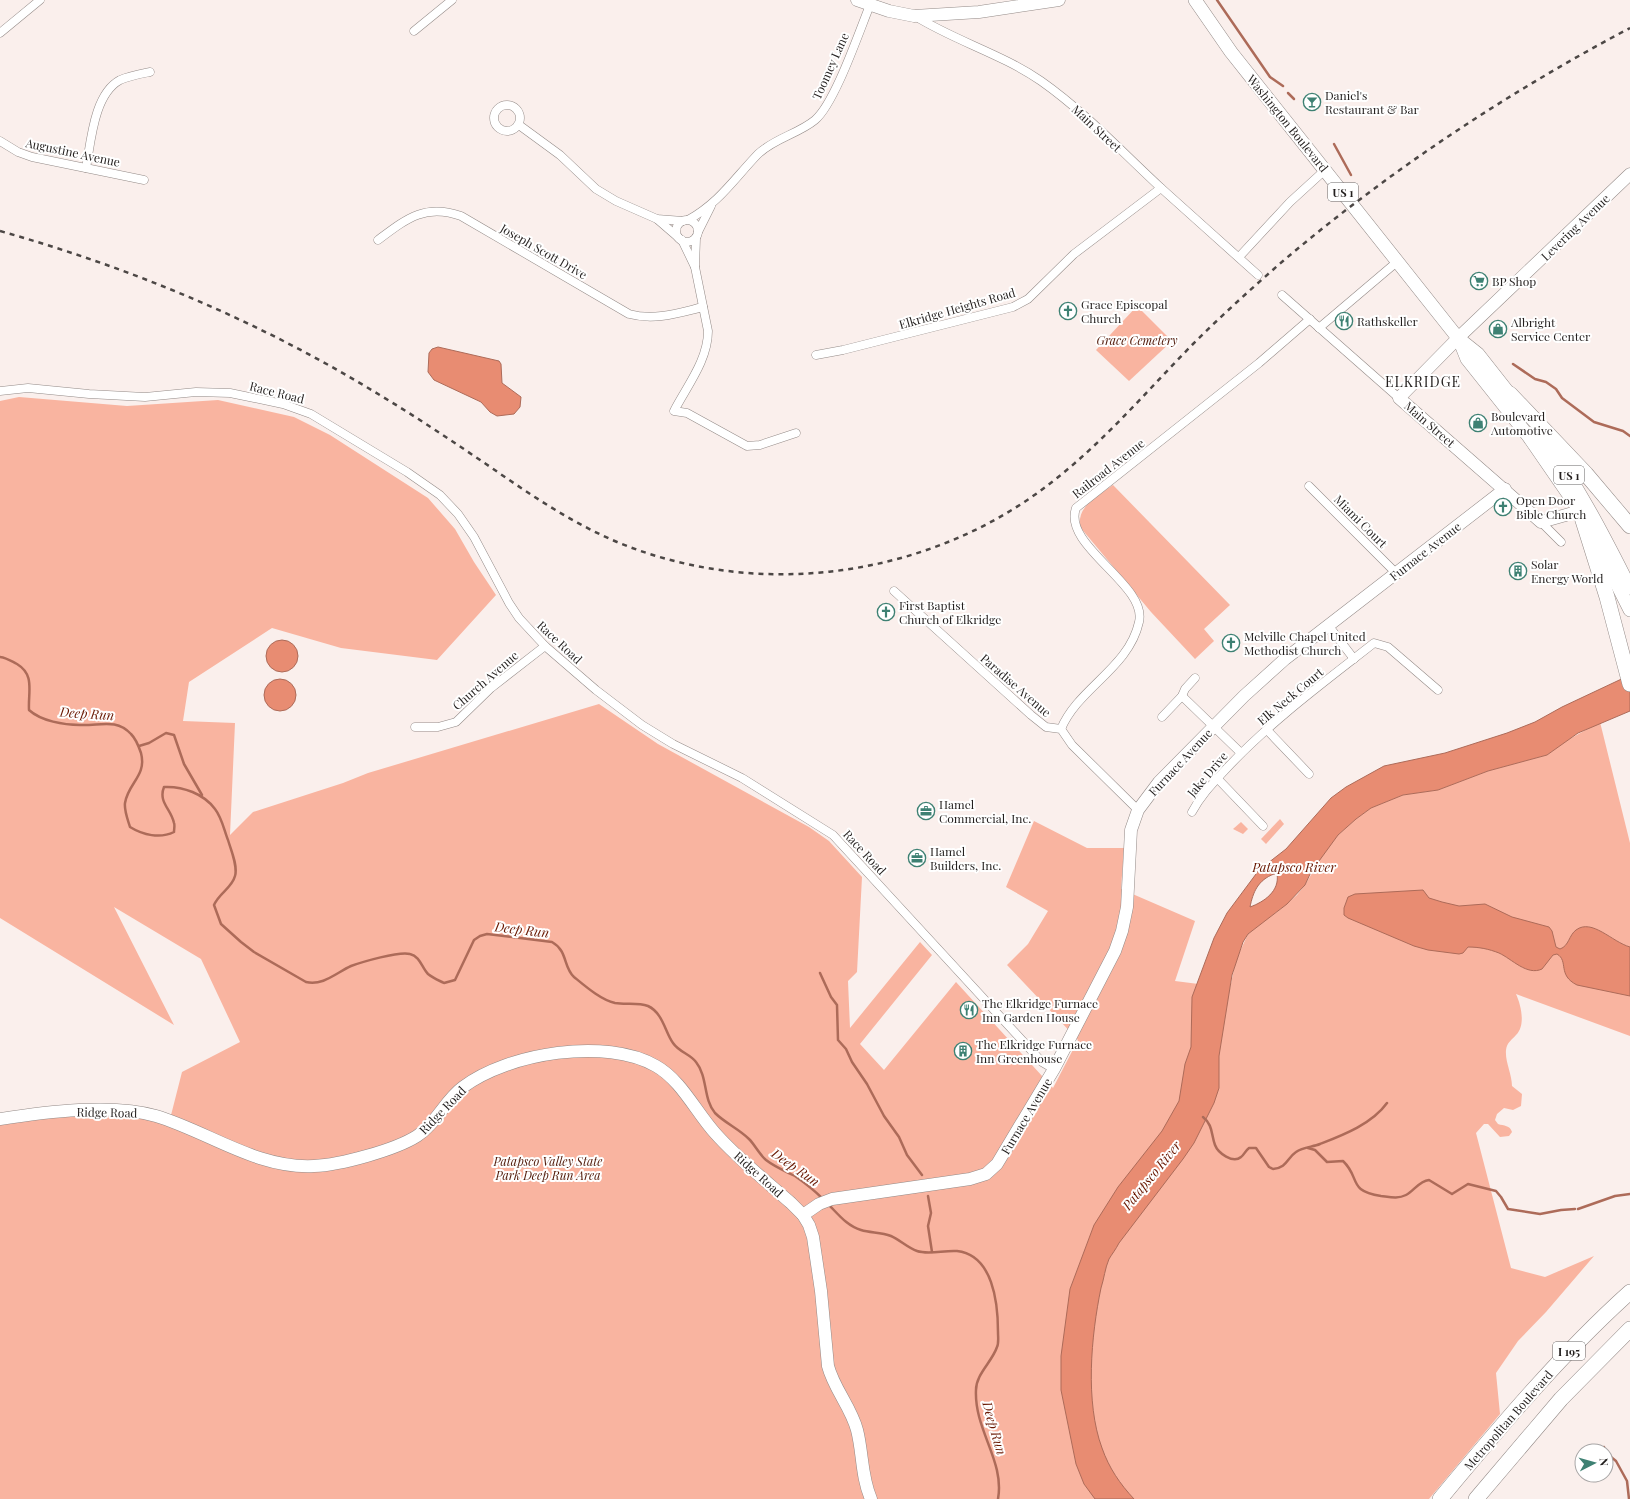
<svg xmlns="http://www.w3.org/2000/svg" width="1630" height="1499" viewBox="0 0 1630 1499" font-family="'Playfair Display',serif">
  <rect width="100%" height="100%" fill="#faefec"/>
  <!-- green -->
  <g fill="#f9b4a0">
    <path d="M1137 306 1172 341 1129 381 1096 350Z"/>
    <path d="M19 397 127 406 218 400 294 417 330 435 428 498 455 529 474 562 496 595 437 660 341 648 272 628 189 682 183 721 235 723 230 835 253 812 343 783 368 773 599 704 658 744 809 827 829 841 862 877 857 972 848 981 850 1028 920 942 932 955 860 1044 884 1070 956 982 1053 1088 1078 1040 1007 965 1028 944 1048 911 1006 887 1034 821 1087 848H1124L1121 889 1195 921 1175 981 1230 988 1236 960 1248 934 1266 919 1277 912 1297 895 1305 885 1325 851 1338 835 1356 819 1371 808 1403 795 1438 790 1488 771 1547 755 1566 741 1600 722 1630 843V1036L1516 994C1521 1005 1526 1025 1516 1035 1512 1040 1507 1042 1506 1050 1505 1062 1512 1074 1512 1086L1522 1094 1521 1106 1513 1110 1504 1108 1497 1114 1495 1120 1498 1124C1504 1126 1510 1125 1512 1132L1509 1136 1500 1137 1488 1124H1484L1476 1133 1511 1268 1545 1277 1594 1256 1546 1312 1518 1341 1496 1373 1500 1414 1429 1499H0V1120L106 1112 169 1123 182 1072 240 1042 201 959 114 907 174 1025 0 918V401Z"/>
    <path d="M1113 485 1230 605 1204 629 1214 641 1195 659 1151 612 1080 527C1077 505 1098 496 1113 485Z"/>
    <path d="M1280 819 1284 824 1266 844 1261 839Z"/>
    <path d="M1241 822 1248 829 1243 834 1233 829Z"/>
  </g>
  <!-- water -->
  <g fill="#e88c72" stroke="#ad6b59" fill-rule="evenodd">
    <path d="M438 347 499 361 501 364 502 383 521 397 520 407 514 414 497 416 490 412 481 402 434 380 428 372 429 353 432 349Z"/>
    <circle cx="282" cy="656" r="16"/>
    <path d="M1630 675V711L1578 733 1547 755 1488 771 1438 790 1403 795 1371 808 1356 819 1338 835 1311 872 1305 885 1287 904 1248 934 1243 942 1232 975 1219 1056V1088L1214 1103 1194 1143 1183 1159 1119 1243C1116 1249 1112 1254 1109 1259 1105 1268 1104 1279 1101 1288 1091 1336 1085 1402 1102 1448 1109 1468 1120 1484 1134 1499H1095L1084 1484 1076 1464 1061 1390V1356L1070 1289 1094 1225 1118 1187 1162 1131 1179 1101 1185 1064 1191 1047 1192 997 1214 938 1227 913 1259 870 1286 849 1331 798 1346 787 1384 766 1445 753 1507 733 1535 722 1562 707ZM1274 874H1277C1280 891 1264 902 1250 907 1253 892 1258 880 1274 874Z"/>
    <circle cx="280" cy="695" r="16"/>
    <path d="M1423 890 1429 898 1442 902 1459 906 1485 904 1512 917 1549 927 1552 931 1556 947 1560 949C1569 946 1569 935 1576 930 1592 918 1612 942 1630 947V996L1577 985C1557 975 1569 961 1557 954L1553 955 1542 969C1527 976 1512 959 1499 953 1489 949 1479 947 1468 947L1463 953 1459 954 1428 950 1414 946 1348 918 1344 915V908L1348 897 1355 894Z"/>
  </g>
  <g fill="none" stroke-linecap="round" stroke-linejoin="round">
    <!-- stream -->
    <g stroke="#ad6b59" stroke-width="2.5">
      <path d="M1217 0 1270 77 1283 86"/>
      <path d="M1288 93 1294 99"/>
      <path d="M1334 144 1351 175"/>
      <path d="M1513 364 1535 379 1546 382 1556 389 1562 398 1594 422 1623 431 1630 436"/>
      <path d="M0 657C7 658 11 661 17 664 35 675 28 691 29 710 41 721 64 725 80 725 100 726 116 718 131 734 136 739 139 747 141 753 147 776 128 783 125 803 124 811 128 820 130 827 143 835 160 839 174 832 174 829 175 825 174 823 171 809 158 802 164 787 183 786 204 794 215 809 222 818 224 830 228 840 231 850 238 866 235 876 232 888 219 893 214 905L221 924 241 942 254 952 306 982C323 986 336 973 351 966 362 962 399 951 410 954 420 956 422 968 428 974 433 978 438 980 444 983L455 980 474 940 480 936 487 934 552 942C568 951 563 967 574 977 585 986 601 1000 615 1003 626 1005 637 1002 648 1006 663 1013 665 1032 673 1043 679 1052 690 1054 696 1062 708 1077 703 1099 715 1113 725 1123 739 1129 749 1139 755 1145 759 1154 766 1160 775 1167 785 1171 795 1176 805 1183 815 1191 823 1199"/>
      <path d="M139 746 149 743 166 733 174 735 184 764 202 795"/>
      <path d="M820 973 831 997 837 1005 838 1040 846 1049 852 1062 867 1084 884 1116 899 1137 907 1155 922 1175"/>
      <path d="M1203 1117C1213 1125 1211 1134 1215 1145 1218 1153 1233 1164 1241 1157 1244 1155 1245 1151 1249 1148H1256L1269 1167 1273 1169C1287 1168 1287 1158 1296 1152 1303 1147 1313 1147 1320 1144 1343 1135 1372 1124 1387 1103"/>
      <path d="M1308 1148 1315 1150 1327 1162 1343 1161C1361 1178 1347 1191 1381 1196 1390 1197 1398 1199 1406 1195 1414 1191 1419 1181 1429 1180L1452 1194 1468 1184 1496 1191 1501 1197 1508 1209 1540 1214 1561 1210 1575 1209"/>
      <path d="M928 1196 931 1213 928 1226 932 1252"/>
      <path d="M828 1204C838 1214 847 1226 861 1230 871 1233 881 1232 891 1236 900 1240 908 1248 917 1251 929 1255 944 1250 957 1251 993 1255 998 1303 998 1332 998 1337 999 1343 997 1347 992 1362 976 1374 976 1390 974 1430 1005 1461 998 1499"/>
      <path d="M1578 1209 1615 1196 1630 1194"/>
      <path d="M1604 1447 1605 1451"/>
      <path d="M1606 1453 1616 1461 1627 1481 1629 1499"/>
    </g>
    <defs>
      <g id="street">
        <path d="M915 16C955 41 1002 54 1041 81 1085 112 1122 152 1161 188 1193 217 1226 246 1258 275"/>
        <path d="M414 31 452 0"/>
        <path d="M0 33 40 0"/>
        <circle cx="507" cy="118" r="13"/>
        <path d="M519 125 560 155 596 189 616 201 657 219 683 221"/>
        <path d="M0 141 18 152 32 157 144 180"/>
        <path d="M86 168C91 141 94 94 120 80 129 76 140 74 150 72"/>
        <path d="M657 219 679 238"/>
        <path d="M688 220C719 203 734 179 758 154 775 138 798 134 815 120 835 103 859 32 870 5"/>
        <circle cx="687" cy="231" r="11"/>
        <path d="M698 232 711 206"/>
        <path d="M696 238 695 267 708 331C708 360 687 386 674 411L687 413 747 446 760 445 796 433"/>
        <path d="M378 240C406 219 425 203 461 216L629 314C655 321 678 313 703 307"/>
        <path d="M682 240 695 267"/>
        <path d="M1239 257 1290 202 1325 170"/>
        <path d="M1282 295 1399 398"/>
        <path d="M1319 328 1398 261"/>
        <path d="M816 355 843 350 1013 307 1028 299 1074 254 1161 188"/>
        <path d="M0 391 28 388 89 394 145 397 196 392 230 393 283 404 311 414 407 472 440 495 458 514 474 537 509 603 519 618 545 646 596 690 642 725 673 744 742 778 833 835 1042 1062 1054 1069"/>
        <path d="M1309 486 1396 573"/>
        <path d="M1541 522 1561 542"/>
        <path d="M894 591 1031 715 1046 727 1061 729 1072 745 1138 810"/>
        <path d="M1328 625 1354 659"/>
        <path d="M1182 696 1241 753"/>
        <path d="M1162 717 1182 696 1185 689 1195 678"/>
        <path d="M415 727H438L456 722 491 688 545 646"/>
        <path d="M1061 729C1078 688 1129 668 1139 622 1148 585 1062 546 1076 508L1259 363 1310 319"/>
        <path d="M1267 730 1309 774"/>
        <path d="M1217 778 1263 826"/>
        <path d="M1192 812C1201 795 1213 783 1226 769 1270 722 1323 683 1374 643L1388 647 1438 690"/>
      </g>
      <g id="secondary">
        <path d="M857 0 889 11 914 16 979 12 1059 0"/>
        <path d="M1580 511 1541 522 1399 398 1458 338 1630 174"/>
        <path d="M0 1119C45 1112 113 1103 156 1116 209 1132 257 1169 314 1166 340 1165 395 1150 417 1136 436 1124 445 1100 463 1087 508 1053 606 1037 656 1066 681 1080 696 1112 715 1133 738 1159 766 1181 791 1203L803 1215 809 1225 813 1237 821 1291 828 1366C834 1389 851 1407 857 1430 863 1453 861 1476 871 1499"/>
        <path d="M803 1215 819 1204 832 1199 970 1179 986 1174 997 1164 1054 1069 1115 951 1122 931 1127 907 1131 830 1138 810 1159 782 1244 696 1285 659 1505 489"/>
      </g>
      <g id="primary">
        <path d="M1195 0 1231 52 1458 338 1478 354 1515 401"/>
        <path d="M1459 339 1467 359 1529 437 1580 511 1630 610"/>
        <path d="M1538 431C1575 480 1603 534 1630 588"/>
      </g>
      <g id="highway">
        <path d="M1510 394 1586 474 1630 526"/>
        <path d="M1580 511 1607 597 1630 684"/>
        <path d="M1440 1499C1500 1427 1560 1355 1630 1292"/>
        <path d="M1476 1499 1561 1399 1630 1329"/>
      </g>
    </defs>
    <!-- street casing -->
    <use href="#street" stroke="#938a87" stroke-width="9"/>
    <!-- secondary casing -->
    <use href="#secondary" stroke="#938a87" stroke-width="13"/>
    <!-- primary casing -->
    <use href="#primary" stroke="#938a87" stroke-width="14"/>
    <!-- highway casing -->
    <use href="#highway" stroke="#938a87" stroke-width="16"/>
    <!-- street -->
    <use href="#street" stroke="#fff" stroke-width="8"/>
    <!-- secondary -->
    <use href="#secondary" stroke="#fff" stroke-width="12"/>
    <!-- primary -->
    <use href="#primary" stroke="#fff" stroke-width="13"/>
    <!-- highway -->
    <use href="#highway" stroke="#fff" stroke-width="15"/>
    <!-- rail -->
    <path stroke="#4c4745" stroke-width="2.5" stroke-dasharray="5 5" stroke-linecap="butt" d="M0 231C135 269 263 323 383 397 418 418 452 441 486 464 528 493 570 522 617 542 762 602 935 577 1057 478 1106 439 1148 390 1192 345 1221 316 1252 288 1283 261 1389 171 1507 93 1630 28"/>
  </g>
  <!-- icons -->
  <defs>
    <symbol id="bar-ring" viewBox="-11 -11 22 22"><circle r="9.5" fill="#fff" stroke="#3e8173" stroke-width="1.5"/><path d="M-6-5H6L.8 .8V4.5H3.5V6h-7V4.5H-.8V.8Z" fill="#3e8173"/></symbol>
    <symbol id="supermarket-ring" viewBox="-11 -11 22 22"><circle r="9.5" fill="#fff" stroke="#3e8173" stroke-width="1.5"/><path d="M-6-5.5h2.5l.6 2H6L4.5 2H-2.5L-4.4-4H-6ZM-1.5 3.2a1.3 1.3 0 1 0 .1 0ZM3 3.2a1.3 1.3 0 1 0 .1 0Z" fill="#3e8173"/></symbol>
    <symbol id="church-ring" viewBox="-11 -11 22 22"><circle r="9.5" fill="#fff" stroke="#3e8173" stroke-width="1.5"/><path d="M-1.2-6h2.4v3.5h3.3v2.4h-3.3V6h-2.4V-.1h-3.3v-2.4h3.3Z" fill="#3e8173"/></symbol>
    <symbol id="restaurant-ring" viewBox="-11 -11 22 22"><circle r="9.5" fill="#fff" stroke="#3e8173" stroke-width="1.5"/><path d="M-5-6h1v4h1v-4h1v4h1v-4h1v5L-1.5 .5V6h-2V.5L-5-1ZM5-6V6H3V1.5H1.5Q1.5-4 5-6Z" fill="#3e8173"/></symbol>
    <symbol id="shop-ring" viewBox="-11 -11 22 22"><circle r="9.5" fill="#fff" stroke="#3e8173" stroke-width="1.5"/><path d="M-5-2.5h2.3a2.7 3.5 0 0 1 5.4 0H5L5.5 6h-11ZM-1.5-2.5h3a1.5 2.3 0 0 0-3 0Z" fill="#3e8173"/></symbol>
    <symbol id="building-ring" viewBox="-11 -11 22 22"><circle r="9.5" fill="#fff" stroke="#3e8173" stroke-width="1.5"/><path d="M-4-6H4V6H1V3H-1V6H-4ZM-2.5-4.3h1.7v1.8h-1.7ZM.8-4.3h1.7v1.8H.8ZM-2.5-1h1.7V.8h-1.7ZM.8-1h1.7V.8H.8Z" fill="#3e8173"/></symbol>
    <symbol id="office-ring" viewBox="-11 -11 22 22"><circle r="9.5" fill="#fff" stroke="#3e8173" stroke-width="1.5"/><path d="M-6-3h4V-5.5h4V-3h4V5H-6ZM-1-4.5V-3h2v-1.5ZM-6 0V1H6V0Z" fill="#3e8173"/></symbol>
  </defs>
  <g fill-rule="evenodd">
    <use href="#bar-ring" x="1302" y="92" width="20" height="20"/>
    <use href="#supermarket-ring" x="1469" y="271" width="20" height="20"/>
    <use href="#church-ring" x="1058" y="301" width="20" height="20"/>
    <use href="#restaurant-ring" x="1334" y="311" width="20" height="20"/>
    <use href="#shop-ring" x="1488" y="319" width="20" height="20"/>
    <use href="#shop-ring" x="1468" y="413" width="20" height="20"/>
    <use href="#church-ring" x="1493" y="497" width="20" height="20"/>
    <use href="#building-ring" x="1508" y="561" width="20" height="20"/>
    <use href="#church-ring" x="876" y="602" width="20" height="20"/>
    <use href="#church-ring" x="1221" y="633" width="20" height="20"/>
    <use href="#office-ring" x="916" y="801" width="20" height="20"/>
    <use href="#office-ring" x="907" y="848" width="20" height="20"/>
    <use href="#restaurant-ring" x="959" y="1000" width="20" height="20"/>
    <use href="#building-ring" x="953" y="1041" width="20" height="20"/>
  </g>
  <g text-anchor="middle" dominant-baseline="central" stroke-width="4" stroke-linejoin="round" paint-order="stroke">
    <!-- shield labels -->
    <g fill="#fff" stroke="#656262" stroke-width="1">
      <rect x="1328" y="183" width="30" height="18" rx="3"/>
      <rect x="1554" y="466" width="30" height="18" rx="3"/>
      <rect x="1553" y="1342" width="32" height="18" rx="3"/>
    </g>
    <g font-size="11" font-weight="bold" fill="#231f1e">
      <text x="1343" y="192">US 1</text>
      <text x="1569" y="475">US 1</text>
      <text x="1569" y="1351">I 195</text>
    </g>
    <!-- street labels -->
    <g font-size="12" fill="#231f1e" stroke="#fff">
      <text transform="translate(830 66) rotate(-66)">Toomey Lane</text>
      <text transform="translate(1288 123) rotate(51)">Washington Boulevard</text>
      <text transform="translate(1097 128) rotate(43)">Main Street</text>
      <text transform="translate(73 152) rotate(12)">Augustine Avenue</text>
      <text transform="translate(1575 227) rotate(-44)">Levering Avenue</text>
      <text transform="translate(544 251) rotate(30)">Joseph Scott Drive</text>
      <text transform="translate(957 308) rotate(-16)">Elkridge Heights Road</text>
      <text transform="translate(277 392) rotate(14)">Race Road</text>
      <text transform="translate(1430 424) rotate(41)">Main Street</text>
      <text transform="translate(1108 468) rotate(-38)">Railroad Avenue</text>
      <text transform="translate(1361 521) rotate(45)">Miami Court</text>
      <text transform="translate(1425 551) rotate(-38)">Furnace Avenue</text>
      <text transform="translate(560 642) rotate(43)">Race Road</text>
      <text transform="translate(485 680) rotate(-41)">Church Avenue</text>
      <text transform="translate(1016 685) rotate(41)">Paradise Avenue</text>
      <text transform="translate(1290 696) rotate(-40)">Elk Neck Court</text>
      <text transform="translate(1180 762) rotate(-47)">Furnace Avenue</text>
      <text transform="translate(1207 774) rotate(-50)">Jake Drive</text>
      <text transform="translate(865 852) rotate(47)">Race Road</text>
      <text transform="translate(442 1110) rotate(-46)">Ridge Road</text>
      <text transform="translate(107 1112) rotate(1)">Ridge Road</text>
      <text transform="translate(1026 1116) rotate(-59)">Furnace Avenue</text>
      <text transform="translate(759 1174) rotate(42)">Ridge Road</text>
      <text transform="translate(1508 1420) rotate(-49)">Metropolitan Boulevard</text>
    </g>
    <!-- poi labels -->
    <g font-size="12" fill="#231f1e" stroke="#fff" text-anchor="start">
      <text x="1325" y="95">Daniel's<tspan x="1325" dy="14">Restaurant &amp; Bar</tspan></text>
      <text x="1492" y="281">BP Shop</text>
      <text x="1081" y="304">Grace Episcopal<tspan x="1081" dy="14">Church</tspan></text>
      <text x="1357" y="321">Rathskeller</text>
      <text x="1511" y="322">Albright<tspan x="1511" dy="14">Service Center</tspan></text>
      <text x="1491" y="416">Boulevard<tspan x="1491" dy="14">Automotive</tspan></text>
      <text x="1516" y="500">Open Door<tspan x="1516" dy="14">Bible Church</tspan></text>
      <text x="1531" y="564">Solar<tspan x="1531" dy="14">Energy World</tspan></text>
      <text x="899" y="605">First Baptist<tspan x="899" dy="14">Church of Elkridge</tspan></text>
      <text x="1244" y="636">Melville Chapel United<tspan x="1244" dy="14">Methodist Church</tspan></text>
      <text x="939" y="804">Hamel<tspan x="939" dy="14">Commercial, Inc.</tspan></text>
      <text x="930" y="851">Hamel<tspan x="930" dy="14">Builders, Inc.</tspan></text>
      <text x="982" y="1003">The Elkridge Furnace<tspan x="982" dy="14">Inn Garden House</tspan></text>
      <text x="976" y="1044">The Elkridge Furnace<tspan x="976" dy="14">Inn Greenhouse</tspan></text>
    </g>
    <!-- park labels -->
    <g font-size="12" font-style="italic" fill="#501807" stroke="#fff">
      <text x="1137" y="340">Grace Cemetery</text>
      <text x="548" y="1161">Patapsco Valley State<tspan x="548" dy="14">Park Deep Run Area</tspan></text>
    </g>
    <!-- water labels -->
    <g font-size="13" font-style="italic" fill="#691700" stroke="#fff">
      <text transform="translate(87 713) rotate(4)">Deep Run</text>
      <text x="1294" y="866">Patapsco River</text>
      <text transform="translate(522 929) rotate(7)">Deep Run</text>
      <text transform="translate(796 1167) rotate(35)">Deep Run</text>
      <text transform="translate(1151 1175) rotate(-51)">Patapsco River</text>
      <text transform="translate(995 1428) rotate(74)">Deep Run</text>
    </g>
    <!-- quarter labels -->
    <g font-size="14" letter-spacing="1" fill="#231f1e" stroke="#fff">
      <text x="1423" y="381">ELKRIDGE</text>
    </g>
  </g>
  <!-- north arrow -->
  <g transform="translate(1594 1463) rotate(84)"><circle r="19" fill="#ffffff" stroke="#a7a5a5"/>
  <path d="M0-3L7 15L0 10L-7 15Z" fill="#3e8173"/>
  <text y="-6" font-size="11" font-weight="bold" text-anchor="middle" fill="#231f1e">N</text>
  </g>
</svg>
